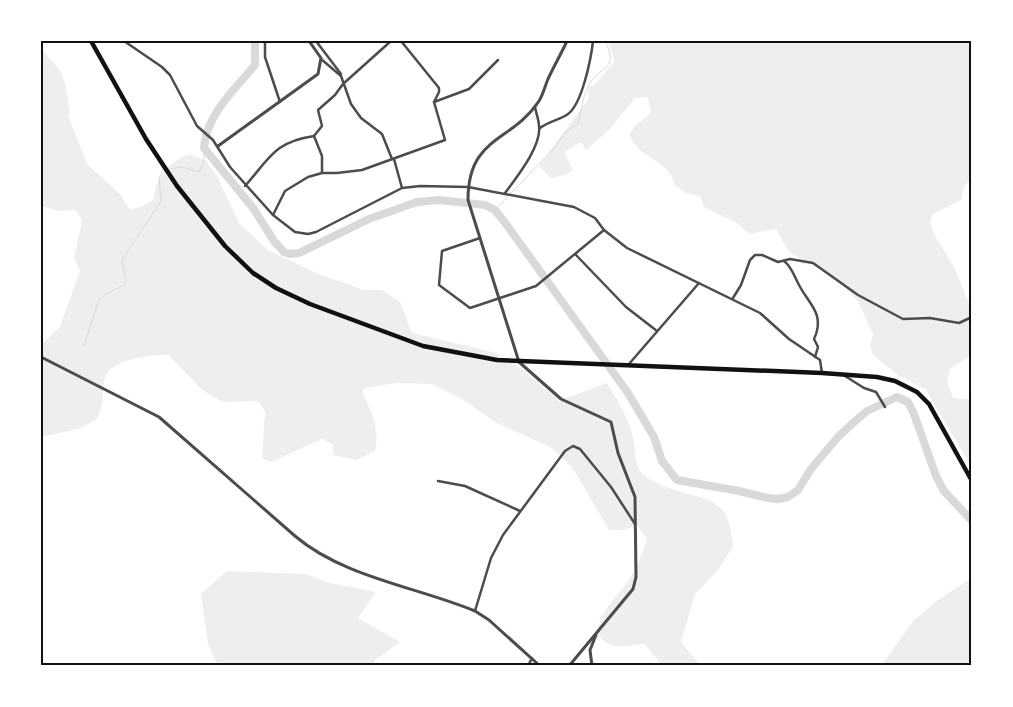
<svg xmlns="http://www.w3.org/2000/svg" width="1013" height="707" viewBox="0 0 1013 707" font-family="'Exo 2',sans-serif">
  <rect width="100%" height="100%" fill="#fff"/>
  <!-- green -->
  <g fill="#eee">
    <path d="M609 41H972V179L964 186 961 200 933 214 930 222 935 236 954 267 972 310V354L950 369 947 382 953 398 972 400V468L926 390 898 375 873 355 870 345 873 334 858 301 834 277 789 252 776 229 750 234 737 223 704 207 700 196 686 193 675 185C670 165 653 161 639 149 635 146 632 140 629 135L634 127 651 113 648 97 635 98 609 130 586 150 581 142 564 152 573 170 567 174 551 178 539 166 589 98 587 87 594 85 614 62Z"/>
    <path d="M41 47C45 56 55 62 60 71 67 83 67 100 70 113L68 115 87 164 120 194 130 210 142 206 153 200C158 175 166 164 189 154L205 160 216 174 239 223 268 250 316 273 364 290H382L400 302 412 333 493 352 522 369 559 401 607 383C617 400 629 418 633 438 636 450 634 465 643 475 648 479 657 483 663 486 705 502 729 493 733 546L719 569 695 594 681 642 701 666H662L645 644C634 643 621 649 611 645 578 632 619 595 628 581 637 568 642 554 647 539L637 525 624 530H609L572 467 552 448 497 423 462 399 432 384 396 383 365 388 362 392C372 413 380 428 375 451L356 460 333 455V445L322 439 271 462 262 458 265 411 258 401 223 402 202 390 169 355C150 355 108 358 104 381 101 397 105 401 97 419L78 429 41 437V345L60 327 80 271 74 258 82 220 76 210 59 211 41 206Z"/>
    <path d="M227 571 306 574 330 583 376 592 358 618 400 642 375 660 374 666H218L208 644 201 594Z"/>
    <path d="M972 578V666H881L914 620 938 600Z"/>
  </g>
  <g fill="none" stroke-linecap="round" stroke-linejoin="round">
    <!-- stream -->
    <g stroke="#d9d9d9" stroke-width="1">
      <path d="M169 169 182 167 199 172 204 162V148"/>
      <path d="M495 210 553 149 567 131 578 124C581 111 583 95 590 83 600 66 620 70 605 41"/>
      <path d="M84 346 99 300 106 294 124 285 126 281 122 260 161 201 159 178 162 172 165 170"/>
    </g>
    <!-- river -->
    <path stroke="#d9d9d9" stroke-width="8" d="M255 41V65C235 89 206 115 204 148L253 208 274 241 284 252 289 254 299 253 369 219 417 202 439 200 485 205 495 210 506 224 628 393 654 437 662 461 677 480 739 491 768 498 778 499 788 497 798 490 811 469 838 437 854 422 867 411 897 397 908 402 914 414 936 476 944 491 972 521"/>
    <!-- minor -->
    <g stroke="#4c4c4c" stroke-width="2.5">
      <path d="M124 41 162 67 170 75 197 126 213 140 230 167 273 215 295 232 308 234 316 232 402 188 420 186 468 187 574 207 595 218 604 230 627 248 760 313 789 339 820 360 822 373"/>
      <path d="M265 41V57L280 102"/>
      <path d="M316 41 341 74"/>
      <path d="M321 59 341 76 351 104 361 118 382 134 392 159"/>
      <path d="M434 102 469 89 498 60"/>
      <path d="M540 128C549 121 560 120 568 114 582 104 591 59 593 41"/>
      <path d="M394 159 402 188"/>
      <path d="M322 173V156L314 136 322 126 318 110 335 95 343 84 391 41"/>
      <path d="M245 186C270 158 274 142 314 136"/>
      <path d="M505 193C516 178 542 146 539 126 539 120 536 113 535 107"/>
      <path d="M273 215 285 191 308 177 322 173H337L362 170 445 140 434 102 439 92V88L401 41"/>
      <path d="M480 238 442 251 439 285 470 308 536 286 604 230"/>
      <path d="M576 255 626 307 657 331"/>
      <path d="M784 261C792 267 794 276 799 285 808 303 826 314 814 339L818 347 815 357"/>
      <path d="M733 298 741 285 750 260 755 255H762L778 262 790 259 813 263 858 295 903 319 930 318 959 323 972 317"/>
      <path d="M629 364 699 283"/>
      <path d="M845 376 864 388 876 392 885 407"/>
      <path d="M438 481 465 486 520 511"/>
      <path d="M475 611 491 558 503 535 565 451 573 446 580 449 611 487 635 524"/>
      <path d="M528 666 532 658"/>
    </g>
    <!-- tertiary -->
    <g stroke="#4c4c4c" stroke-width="3">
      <path d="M567 41C561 54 554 66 548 79 545 86 543 95 539 101 511 143 468 136 468 200L519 362 561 399 611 422 618 453 635 497 636 577 633 589 569 666"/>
      <path d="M218 146 318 74 321 58 309 41"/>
      <path d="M41 357 159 417 295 536C343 577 417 587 475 611L489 620 540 666"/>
      <path d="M592 666 590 650 596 635"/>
    </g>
    <!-- primary -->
    <path stroke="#111" stroke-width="4.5" d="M91 41 146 139 177 186 225 246 253 273 276 288 310 304 423 346 497 360 822 373 877 377 895 381 917 392 929 404 972 481"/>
  </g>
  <!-- border -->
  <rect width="1013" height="707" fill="none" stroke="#ffffff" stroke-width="85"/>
  <rect x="42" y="42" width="928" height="622" fill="none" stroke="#111" stroke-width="2"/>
</svg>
